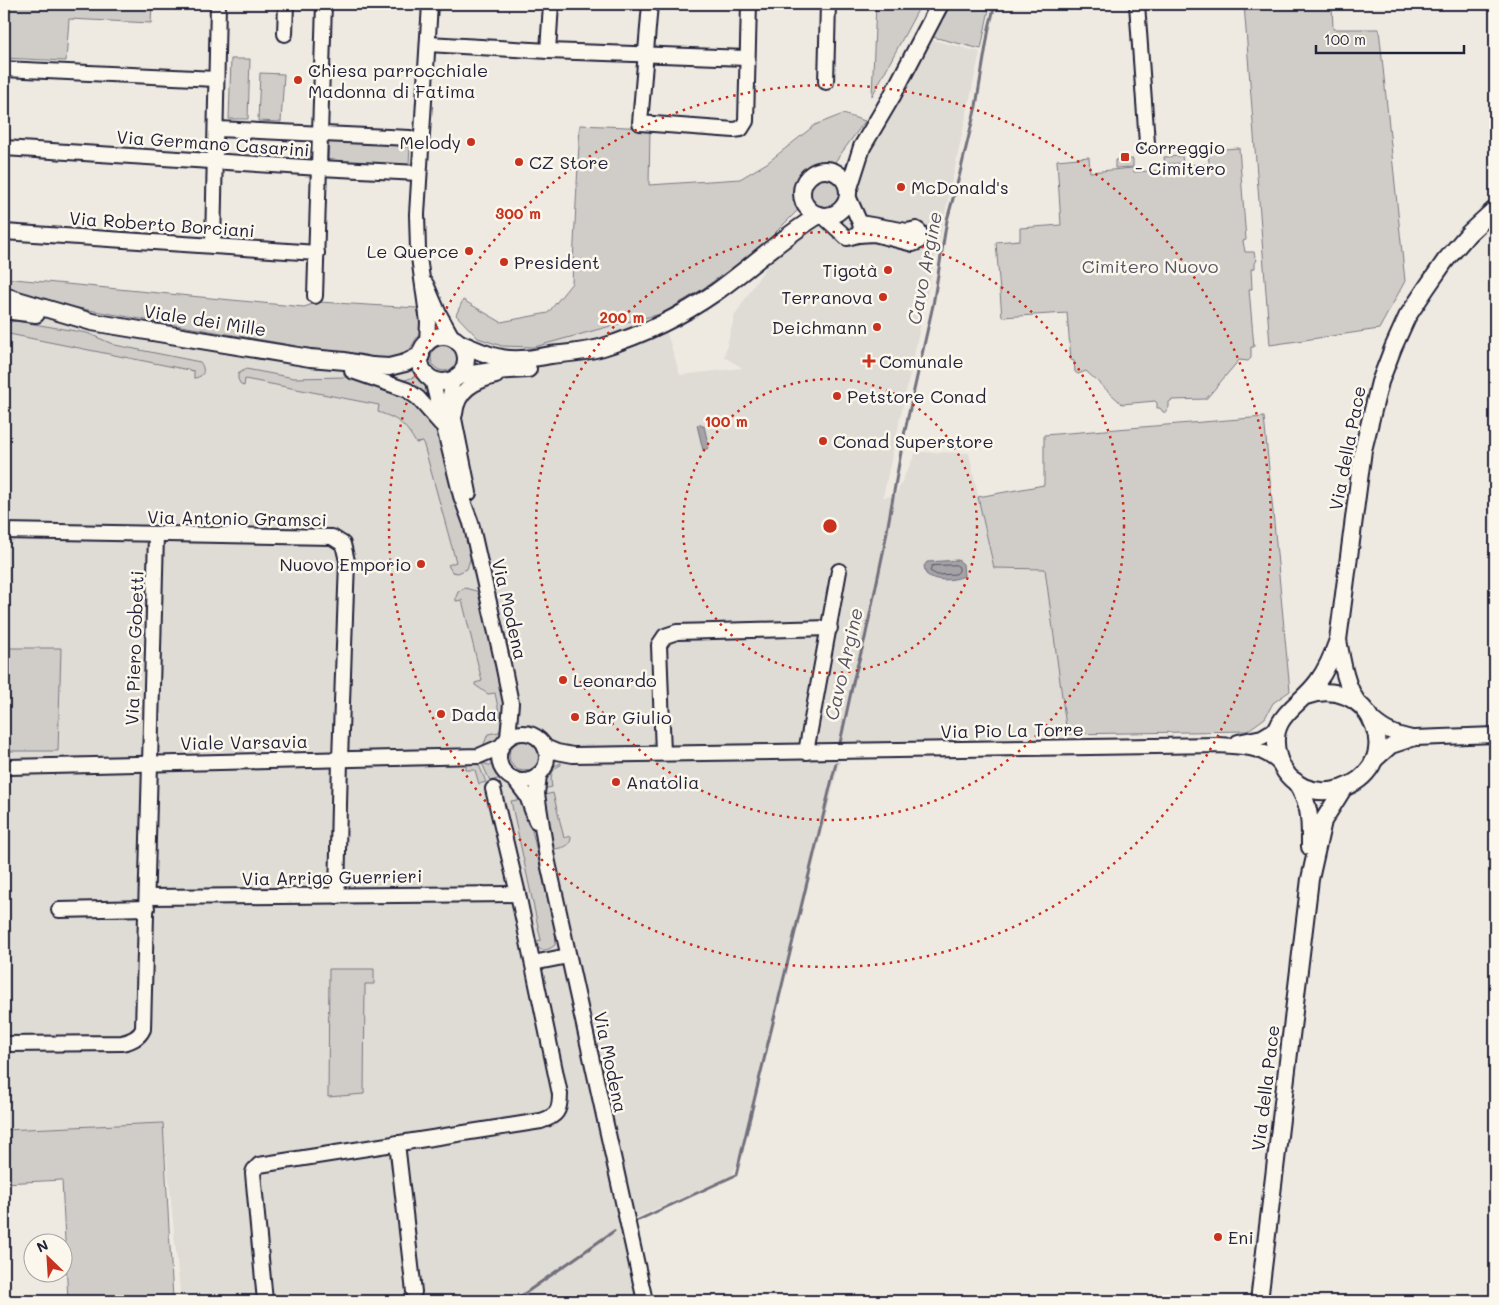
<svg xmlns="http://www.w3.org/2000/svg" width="1499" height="1305" viewBox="0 0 1499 1305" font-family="Mali,sans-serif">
  <rect width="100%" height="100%" fill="#eeeae2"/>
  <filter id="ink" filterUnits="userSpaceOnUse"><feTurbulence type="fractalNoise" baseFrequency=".02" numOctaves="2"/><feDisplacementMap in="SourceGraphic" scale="10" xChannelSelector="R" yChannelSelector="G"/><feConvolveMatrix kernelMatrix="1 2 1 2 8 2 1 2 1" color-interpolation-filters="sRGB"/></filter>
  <g filter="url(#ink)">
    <!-- built -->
    <path fill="#dfdbd5" d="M929 39 980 52 883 497 895 496 916 452 969 453 993 568 1045 569 1067 734 843 749 762 1067 750 1125 732 1176 621 1224 641 1301H181L163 1123 4 1136V312L388 373 478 338 502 346 661 314 680 375 743 368 724 357 735 315 774 254 815 224 843 215 854 199 863 161Z"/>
    <!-- green -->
    <g fill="#d0cdc9" stroke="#797882">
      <path d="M7 4H152L151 23 69 19 66 61 4 58Z"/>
      <path d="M876 4H921L872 96Z"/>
      <path d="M951 4H990L981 49 933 37Z"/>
      <path d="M1244 4H1332L1333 29H1379L1405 281 1379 329 1270 345Z"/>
      <path d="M231 59H250L248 119H229Z"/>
      <path d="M260 73 284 74 281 122 258 121Z"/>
      <path d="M843 114 865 121 826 174C863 186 830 231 808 200L760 248 701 290 661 314 618 324 534 347 502 346 478 338 456 315 463 300 501 322 548 313 572 283 580 125 650 128 649 185 740 179 767 163 815 125Z"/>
      <path d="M329 141 410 145 409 165 328 161Z"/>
      <path d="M1239 148 1246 240 1243 241 1245 252H1254L1255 257 1257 260 1255 263V268L1251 269 1252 289H1249L1254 347H1251V358L1248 361 1239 360 1206 399 1172 400 1169 402V407L1166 412H1163L1160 408H1157V403L1155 401 1122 404 1086 371 1078 374 1075 372 1074 361 1071 360 1067 313 1002 317 996 242 1020 240V228L1061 225 1057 160 1089 157 1090 172 1133 168 1134 172 1165 170V166L1209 164 1208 150Z"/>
      <path d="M1182 156 1183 163 1165 164 1164 157Z"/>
      <path d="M1133 159V167L1115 168V160Z"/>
      <path d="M4 278 304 307 319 302 417 308 423 330C408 346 414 355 389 362L37 301 4 290Z"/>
      <path d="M16 321 87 333 115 345 200 362C206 370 204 377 194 378V371L4 333V323Z"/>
      <circle cx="444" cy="358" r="13"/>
      <path d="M246 369 294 378 348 377 381 384 405 393 426 411 440 433 471 556 467 569 458 573 452 572 448 565 456 562 423 442 416 443C405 424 399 419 378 412L379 405 245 379 244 386 241 385 238 379V374Z"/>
      <path d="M417 376 426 385 427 399 412 386 402 381Z"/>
      <path d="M1264 417 1290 691 1273 703 1265 718 1247 731 1067 734 1045 569 994 568 978 497 1044 485V435Z"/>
      <path d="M465 588 476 591 481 596 507 716 500 717 495 693 488 694 475 685V683L482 681 462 600 456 601V597L458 592Z"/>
      <path d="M4 648H61L58 751H4Z"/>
      <path d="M507 721C504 737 496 742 482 749L488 734 499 732 502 726 501 722Z"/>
      <circle cx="524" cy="756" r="15"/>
      <path d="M466 763H478L486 782 479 784 475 770H466Z"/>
      <path d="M482 763 495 767 505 777 490 781Z"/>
      <path d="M561 763V765C551 769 550 777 552 787L540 790C541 777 549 768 561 763Z"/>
      <path d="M553 793 564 838 571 836C571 847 564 847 555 849L553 847 541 796Z"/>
      <path d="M525 799 556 936 555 945C546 952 539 952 533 942L541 940 511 801Z"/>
      <path d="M329 969H374V984H365L364 1094 328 1097Z"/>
      <path d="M163 1123 173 1299 130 1301H68L62 1180 4 1183V1130Z"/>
    </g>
    <!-- water -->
    <g fill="#a6a3a7" stroke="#716f7c">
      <path d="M700 424 701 426H704L709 448 703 450 697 425Z"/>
      <path d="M958 560 963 564 964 576C953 581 935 582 926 574L924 566 927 562Z"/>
    </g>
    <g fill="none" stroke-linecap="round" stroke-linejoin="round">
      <!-- shore -->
      <path stroke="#575666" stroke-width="1" d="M956 565 959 567V571L956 574 937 575 930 571 932 566Z"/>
      <!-- stream -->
      <g stroke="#716f7c" stroke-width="3">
        <path d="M840 743 854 678 865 638 884 548 904 435 933 305 947 220 959 177 976 106 989 28 995 4"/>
        <path d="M634 1222 736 1175 836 763"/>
        <path d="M514 1301 614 1231"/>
      </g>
      <defs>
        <g id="minor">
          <path d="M650 4 640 123 734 130 741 129 746 121 749 4"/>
          <path d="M1137 4 1147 143"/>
          <path d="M285 34 286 4"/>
          <path d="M428 44 548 51 747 58"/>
          <path d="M548 51 551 4"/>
          <path d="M4 69 216 79"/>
          <path d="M826 82 828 4"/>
          <path d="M217 129 410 138"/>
          <path d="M4 148 320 168 419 173"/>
          <path d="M822 215 847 238 858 235 861 228 860 223 848 196"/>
          <path d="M4 232 317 253"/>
          <path d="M858 235 874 234 913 244 918 242 921 237 919 231 916 229 907 231 860 223"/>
          <path d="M213 246 218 4"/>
          <path d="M426 284 439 314 453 339"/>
          <path d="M315 296 324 4"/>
          <path d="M427 343 428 322 418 250 417 214 430 4"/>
          <path d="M352 371 407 390 418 398 441 424"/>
          <path d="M432 379 461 496 471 523 503 664 511 703 508 738"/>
          <path d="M453 380 450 395 451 404 469 493"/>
          <path d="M455 414C457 390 475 381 496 376"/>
          <path d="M4 531 332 537 343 544 347 561 340 759 337 896"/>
          <path d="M1370 717C1384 730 1393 734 1412 738"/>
          <circle cx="523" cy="757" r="24"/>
          <path d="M1238 742 1262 737 1279 727"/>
          <path d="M545 747 557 752 573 755 1218 745C1245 747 1263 746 1282 766"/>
          <path d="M806 752 839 571"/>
          <path d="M663 753 659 645 665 636 677 632 830 628"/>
          <path d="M1372 763 1391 746 1415 738 1495 735"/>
          <path d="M4 766 9 767 479 756 502 746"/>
          <path d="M539 774 537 794 547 858 645 1301"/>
          <path d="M514 779 527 796 536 821"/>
          <path d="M147 897 518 894"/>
          <path d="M59 910 147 908"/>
          <path d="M533 963 568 956"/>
          <path d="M4 1044 122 1043C131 1041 139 1038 143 1029L156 535"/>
          <path d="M397 1143 414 1292"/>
          <path d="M265 1301 253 1173 254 1170 259 1165 541 1121C557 1116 560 1111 560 1094L518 894 493 789"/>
        </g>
        <g id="major">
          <circle cx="825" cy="193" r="23"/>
          <path d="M848 191 862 147 892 96 940 4"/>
          <path d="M4 296 92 322 310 358 345 361 372 366 389 367 405 363 421 355"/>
          <path d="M4 310 36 314"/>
          <circle cx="443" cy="359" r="23"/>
          <path d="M459 343C473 348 487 356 502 358 518 361 535 358 551 355 569 353 587 352 603 347 642 335 683 315 716 292 751 267 782 237 819 215"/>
          <path d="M458 376 492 371 528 369"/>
          <path d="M1338 640C1342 661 1345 684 1357 702"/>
          <path d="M1306 696C1334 686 1363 697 1374 726 1397 787 1297 821 1278 756 1267 715 1300 707 1318 681 1327 669 1333 654 1338 640L1363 450 1380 382 1393 348 1407 317 1427 287 1445 261 1469 233 1495 209"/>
          <path d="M1295 781C1311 805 1310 819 1310 847"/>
          <path d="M1259 1301 1310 879 1323 821 1343 789"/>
        </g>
      </defs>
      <!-- minor casing -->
      <use href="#minor" stroke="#22223b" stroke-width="18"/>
      <!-- major casing -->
      <use href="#major" stroke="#22223b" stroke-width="20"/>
      <!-- minor -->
      <use href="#minor" stroke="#fbf7ec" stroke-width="14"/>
      <!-- major -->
      <use href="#major" stroke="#fbf7ec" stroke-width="16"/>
    </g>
  </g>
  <!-- distance rings -->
  <g fill="none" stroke="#c8321e" stroke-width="2.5" stroke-dasharray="2.5 5">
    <circle cx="830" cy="526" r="147"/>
    <circle cx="830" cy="526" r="294"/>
    <circle cx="830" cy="526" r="441"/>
  </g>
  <!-- markers -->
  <g fill="#c8321e" stroke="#fbf7ec" stroke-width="2">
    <circle cx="298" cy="80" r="5"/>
    <circle cx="471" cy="142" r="5"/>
    <rect x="1120" y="152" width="10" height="10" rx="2.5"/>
    <circle cx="519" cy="162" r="5"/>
    <circle cx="901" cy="187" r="5"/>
    <circle cx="469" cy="251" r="5"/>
    <circle cx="504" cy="262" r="5"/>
    <circle cx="888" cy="270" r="5"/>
    <circle cx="883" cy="297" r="5"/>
    <circle cx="877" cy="327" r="5"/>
    <path d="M866.5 353.5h5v5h5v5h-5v5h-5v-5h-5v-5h5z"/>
    <circle cx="837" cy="396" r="5"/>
    <circle cx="823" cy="441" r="5"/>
    <circle cx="421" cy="564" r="5"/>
    <circle cx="563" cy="680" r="5"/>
    <circle cx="441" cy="714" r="5"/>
    <circle cx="575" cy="717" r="5"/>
    <circle cx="616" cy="782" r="5"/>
    <circle cx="1218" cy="1237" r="5"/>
  </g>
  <g text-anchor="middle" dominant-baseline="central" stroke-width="5" stroke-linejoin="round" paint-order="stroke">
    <!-- poi labels -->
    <g font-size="18" fill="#22223b" stroke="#fbf7ec" text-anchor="start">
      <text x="308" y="70">Chiesa parrocchiale<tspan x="308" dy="21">Madonna di Fatima</tspan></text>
      <text x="461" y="142" text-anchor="end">Melody</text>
      <text x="1135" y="147">Correggio<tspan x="1135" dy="21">- Cimitero</tspan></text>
      <text x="529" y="162">CZ Store</text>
      <text x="911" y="187">McDonald's</text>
      <text x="459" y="251" text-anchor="end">Le Querce</text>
      <text x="514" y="262">President</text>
      <text x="878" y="270" text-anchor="end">Tigotà</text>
      <text x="873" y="297" text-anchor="end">Terranova</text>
      <text x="867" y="327" text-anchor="end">Deichmann</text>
      <text x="879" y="361">Comunale</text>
      <text x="847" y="396">Petstore Conad</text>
      <text x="833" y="441">Conad Superstore</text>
      <text x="411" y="564" text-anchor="end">Nuovo Emporio</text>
      <text x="573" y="680">Leonardo</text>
      <text x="451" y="714">Dada</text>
      <text x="585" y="717">Bar Giulio</text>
      <text x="626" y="782">Anatolia</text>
      <text x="1228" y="1237">Eni</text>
    </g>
    <!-- street labels -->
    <g font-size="18" fill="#22223b" stroke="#fbf7ec">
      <text transform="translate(213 143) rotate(4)">Via Germano Casarini</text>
      <text transform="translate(162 224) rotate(4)">Via Roberto Borciani</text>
      <text transform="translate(205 320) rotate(9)">Viale dei Mille</text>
      <text transform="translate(1347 448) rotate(-79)">Via della Pace</text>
      <text transform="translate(237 518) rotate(1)">Via Antonio Gramsci</text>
      <text transform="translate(510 609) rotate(77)">Via Modena</text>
      <text transform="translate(134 648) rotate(-88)">Via Piero Gobetti</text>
      <text transform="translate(1012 730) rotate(-1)">Via Pio La Torre</text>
      <text transform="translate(244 742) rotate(-1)">Viale Varsavia</text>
      <text transform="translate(332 877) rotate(-1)">Via Arrigo Guerrieri</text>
      <text transform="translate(611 1062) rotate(78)">Via Modena</text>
      <text transform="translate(1265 1088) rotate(-83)">Via della Pace</text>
    </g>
    <!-- park labels -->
    <g font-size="18" fill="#565566" stroke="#fbf7ec">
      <text x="1150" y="266">Cimitero Nuovo</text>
    </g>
    <!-- water labels -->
    <g font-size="19" font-style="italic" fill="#575666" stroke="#fbf7ec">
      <text transform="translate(924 268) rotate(-79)">Cavo Argine</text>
      <text transform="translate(843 664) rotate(-77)">Cavo Argine</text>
    </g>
  </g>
  <circle cx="830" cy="526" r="8" fill="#c8321e" stroke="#fbf7ec" stroke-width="2.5"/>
  <g font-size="15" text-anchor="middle" font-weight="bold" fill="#c8321e" stroke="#fbf7ec" stroke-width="5" stroke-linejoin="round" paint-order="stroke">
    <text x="518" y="219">300 m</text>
    <text x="622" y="323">200 m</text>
    <text x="726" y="427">100 m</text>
  </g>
  <!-- margin -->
  <rect width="1499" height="1305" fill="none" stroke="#fbf7ec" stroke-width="20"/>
  <rect x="10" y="10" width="1479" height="1285" fill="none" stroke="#22223b" stroke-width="2" filter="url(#ink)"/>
  <!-- north arrow -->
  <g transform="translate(48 1258) rotate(335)"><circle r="24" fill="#fbf7ec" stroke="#a4a2a5"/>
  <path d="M0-4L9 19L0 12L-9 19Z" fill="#c8321e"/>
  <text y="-8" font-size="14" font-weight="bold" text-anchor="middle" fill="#22223b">N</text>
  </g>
  <!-- scale -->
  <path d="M1316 45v8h148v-8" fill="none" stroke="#22223b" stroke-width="2.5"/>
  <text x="1324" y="45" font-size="15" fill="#22223b" stroke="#fbf7ec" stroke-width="4" paint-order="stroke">100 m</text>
</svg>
